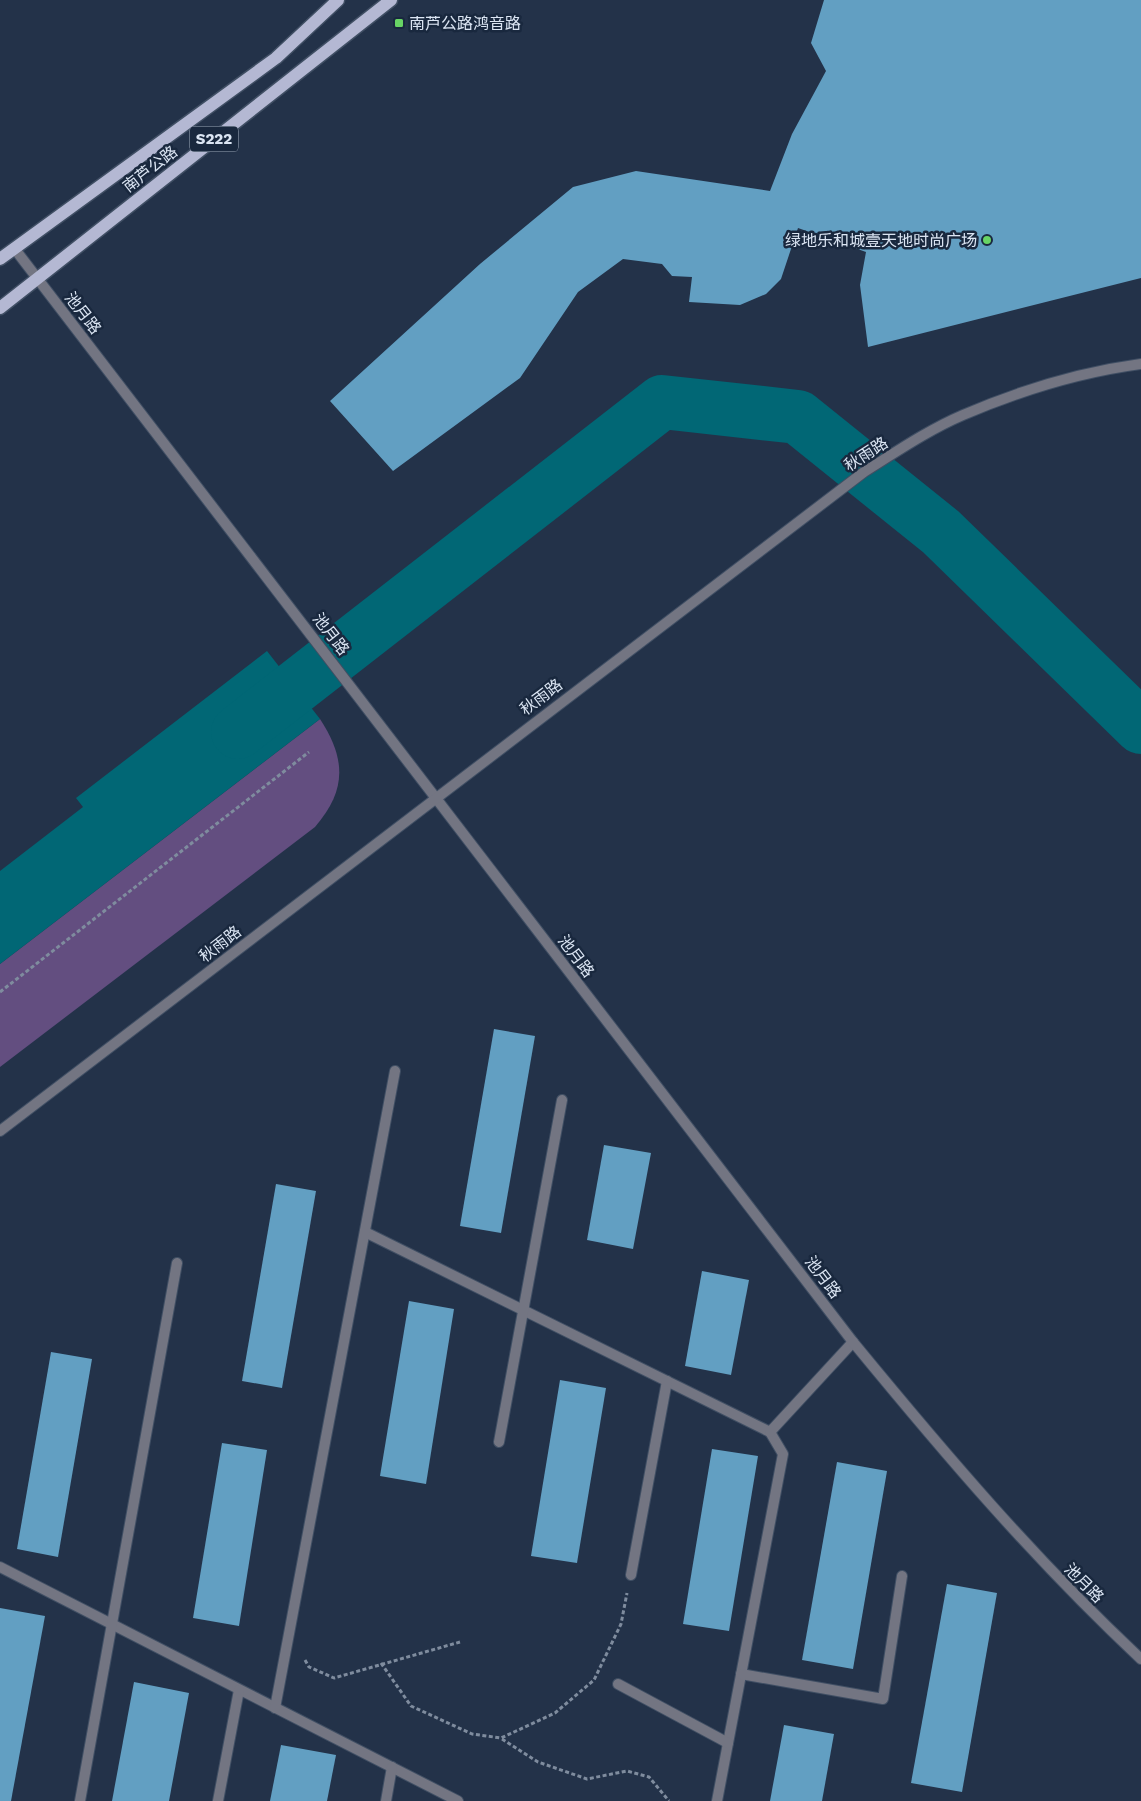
<svg xmlns="http://www.w3.org/2000/svg" width="1141" height="1801" viewBox="0 0 1141 1801" font-family="'Work Sans','Noto Sans SC',sans-serif">
  <rect width="100%" height="100%" fill="#233249"/>
  <!-- forest -->
  <path fill="#634e80" d="M320 719C346 759 347 790 315 827L0 1067V964Z"/>
  <!-- water -->
  <path fill="#016775" d="M267 651 320 719 0 964V871L83 807 76 798Z"/>
  <g fill="none" stroke-linecap="round" stroke-linejoin="round">
    <!-- river -->
    <path stroke="#016775" stroke-width="54" d="M238 732 662 402 798 417 941 532 1141 727"/>
  </g>
  <!-- building -->
  <g fill="#629fc2">
    <path d="M824 0H1141V278L868 347 860 285 866 252 798 228 781 279 766 294 740 305 689 302 692 277 672 276 662 264 623 259 578 292 520 378 393 471 330 401 480 264 573 187 636 171 770 191 792 134 826 71 811 43Z"/>
    <path d="M494 1029 535 1036 501 1233 460 1226Z"/>
    <path d="M604 1145 651 1153 633 1249 587 1240Z"/>
    <path d="M276 1184 316 1191 282 1388 242 1381Z"/>
    <path d="M702 1271 749 1280 731 1375 685 1366Z"/>
    <path d="M409 1301 454 1309 426 1484 380 1476Z"/>
    <path d="M51 1352 92 1359 58 1557 17 1549Z"/>
    <path d="M560 1380 606 1388 577 1563 531 1556Z"/>
    <path d="M222 1443 267 1450 239 1626 193 1618Z"/>
    <path d="M712 1449 758 1456 729 1631 683 1624Z"/>
    <path d="M837 1462 887 1471 853 1669 802 1660Z"/>
    <path d="M947 1584 997 1593 962 1792 911 1783Z"/>
    <path d="M0 1608 45 1616 11 1801H0Z"/>
    <path d="M134 1682 189 1693 169 1801H112Z"/>
    <path d="M784 1725 834 1734 822 1801H770Z"/>
    <path d="M281 1745 336 1755 327 1801H270Z"/>
  </g>
  <g fill="none" stroke-linecap="round" stroke-linejoin="round">
    <defs>
      <g id="service">
        <path d="M365 1232 770 1432 783 1454 717 1801"/>
        <path d="M770 1432 853 1342"/>
        <path d="M499 1442 562 1100"/>
        <path d="M0 1567 458 1801"/>
        <path d="M631 1575 667 1381"/>
        <path d="M741 1674 883 1699 902 1576"/>
        <path d="M618 1684 728 1743"/>
        <path d="M275 1708 395 1071"/>
        <path d="M80 1801 177 1263"/>
        <path d="M218 1801 239 1690"/>
        <path d="M386 1801 392 1767"/>
      </g>
      <g id="tertiary">
        <path d="M14 248 853 1342C945 1454 1035 1560 1141 1659"/>
        <path d="M0 1131 864 472C896 452 928 430 963 415 1019 391 1081 372 1141 364"/>
      </g>
      <g id="primary">
        <path d="M0 259 276 58 338 0"/>
        <path d="M0 308 391 0"/>
      </g>
    </defs>
    <!-- service casing -->
    <use href="#service" stroke="#404f64" stroke-width="12"/>
    <!-- tertiary casing -->
    <use href="#tertiary" stroke="#404f64" stroke-width="12"/>
    <!-- primary casing -->
    <use href="#primary" stroke="#404f64" stroke-width="15"/>
    <!-- path -->
    <g stroke="#7f8c9e" stroke-width="3" stroke-dasharray="4 2.5" stroke-linecap="butt">
      <path d="M0 992 309 752"/>
      <path d="M305 1660 309 1667 334 1678 460 1642"/>
      <path d="M381 1663 411 1706 472 1734 501 1738 555 1713 594 1680 621 1624 627 1593"/>
      <path d="M502 1739 538 1762 587 1779 627 1771 649 1777 669 1801"/>
    </g>
    <!-- service -->
    <use href="#service" stroke="#737582" stroke-width="10"/>
    <!-- tertiary -->
    <use href="#tertiary" stroke="#737582" stroke-width="10"/>
    <!-- primary -->
    <use href="#primary" stroke="#b4b8d3" stroke-width="12"/>
  </g>
  <!-- markers -->
  <g fill="#68d465" stroke="#19283e" stroke-width="2">
    <rect x="394" y="18" width="10" height="10" rx="2.5"/>
    <circle cx="987" cy="240" r="5"/>
  </g>
  <g text-anchor="middle" dominant-baseline="central" stroke-width="5" stroke-linejoin="round" paint-order="stroke">
    <!-- shield labels -->
    <rect fill="#19283e" stroke="#a1acbd" stroke-width="1" x="190" y="126.5" width="48" height="25" rx="4"/>
    <g font-size="15" font-weight="bold" fill="#dbe5f3">
      <text x="214" y="139">S222</text>
    </g>
    <!-- poi labels -->
    <g font-size="16" fill="#dbe5f3" stroke="#19283e" text-anchor="start">
      <text x="409" y="23">南芦公路鸿音路</text>
      <text x="977" y="240" text-anchor="end">绿地乐和城壹天地时尚广场</text>
    </g>
    <!-- street labels -->
    <g font-size="16" fill="#dbe5f3" stroke="#19283e">
      <text transform="translate(150 169) rotate(-38)">南芦公路</text>
      <text transform="translate(83 313) rotate(52)">池月路</text>
      <text transform="translate(866 454) rotate(-33)">秋雨路</text>
      <text transform="translate(331 634) rotate(52)">池月路</text>
      <text transform="translate(541 697) rotate(-37)">秋雨路</text>
      <text transform="translate(220 944) rotate(-38)">秋雨路</text>
      <text transform="translate(576 956) rotate(53)">池月路</text>
      <text transform="translate(823 1277) rotate(53)">池月路</text>
      <text transform="translate(1084 1583) rotate(45)">池月路</text>
    </g>
  </g>
</svg>
